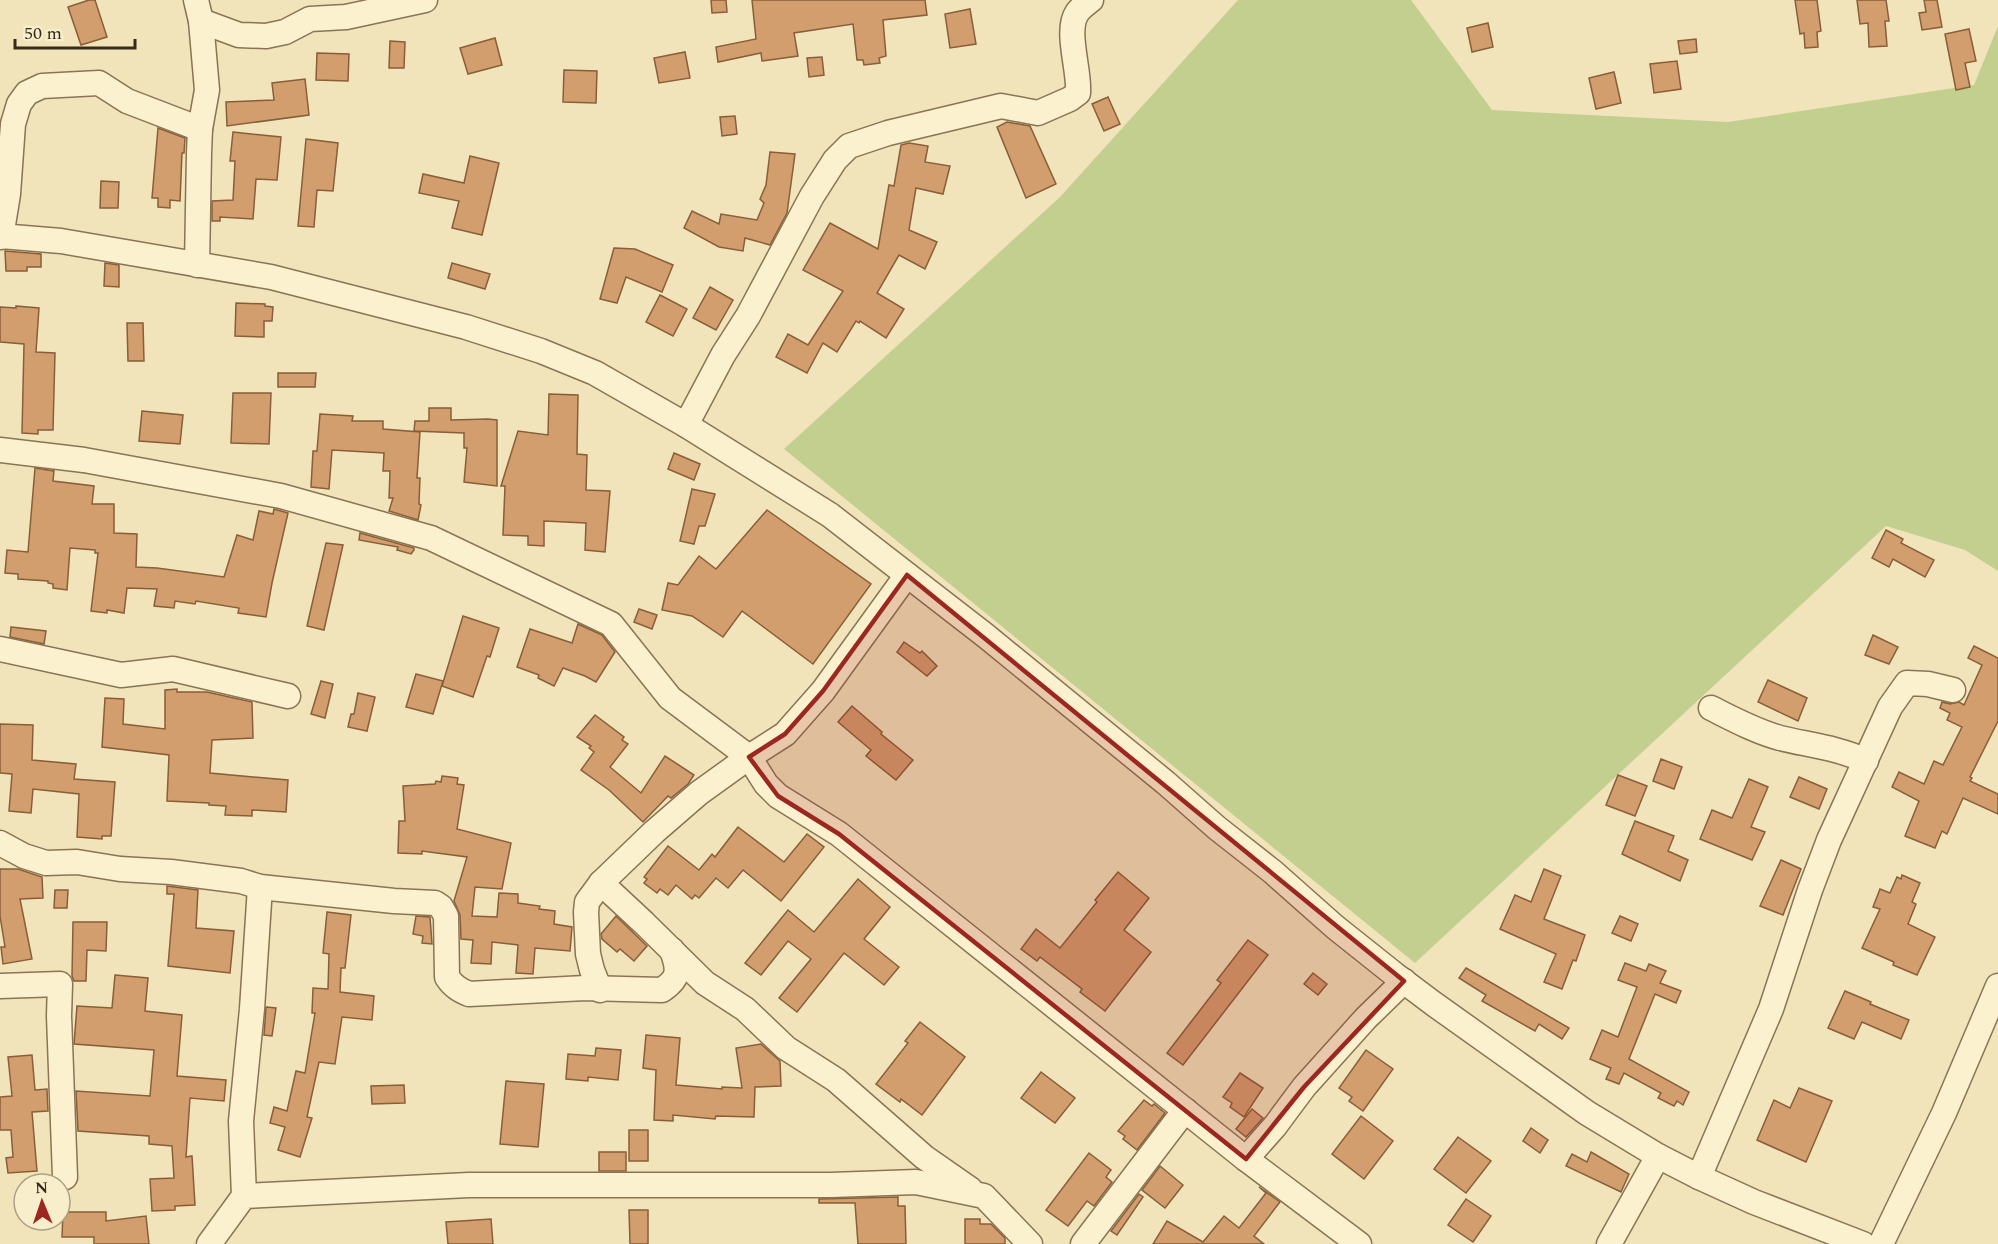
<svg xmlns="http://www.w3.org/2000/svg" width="1998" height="1244" viewBox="0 0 1998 1244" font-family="Spectral,serif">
  <rect width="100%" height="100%" fill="#f1e4bb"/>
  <!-- green -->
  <path fill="#c3cf8f" d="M1238 0H1411L1492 110 1728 122 1974 85 1998 26V571L1965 550 1886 526 1415 963 784 449 1060 197Z"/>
  <!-- building -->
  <g fill="#d29e6e" stroke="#895e38" stroke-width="1.5">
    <path d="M89 0H95L107 37 81 45 68 7Z"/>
    <path d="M711 0H726L727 12 712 13Z"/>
    <path d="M752 0H925L927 15 883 20 886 56 879 58 880 63 864 65 863 60H857L853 24 794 33 798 56 762 61 761 53 718 62 716 47 756 39Z"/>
    <path d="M1795 0H1817L1821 31 1817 32 1818 47 1805 48 1804 33 1800 34Z"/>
    <path d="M1857 0H1886L1889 21H1885L1887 46 1869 47 1868 23 1860 24Z"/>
    <path d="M1924 0H1937L1942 27 1922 30 1919 13 1926 12Z"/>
    <path d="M970 9 976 44 950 48 945 14Z"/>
    <path d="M1488 23 1493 47 1472 52 1467 28Z"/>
    <path d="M1969 29 1976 61 1965 63 1970 87 1956 90 1945 34Z"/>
    <path d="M495 38 502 65 468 74 460 48Z"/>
    <path d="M1696 39 1697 52 1680 54 1678 41Z"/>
    <path d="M390 41 405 42 404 68H389Z"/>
    <path d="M685 52 690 78 659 83 654 58Z"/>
    <path d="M317 53 349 54 348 81 316 80Z"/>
    <path d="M822 57 824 75 809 77 807 58Z"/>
    <path d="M1677 61 1681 89 1654 93 1650 64Z"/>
    <path d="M564 70 597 71 596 103 563 102Z"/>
    <path d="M1614 72 1621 103 1596 109 1589 78Z"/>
    <path d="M305 79 309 115 227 126 226 102 274 100 272 83Z"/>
    <path d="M1108 97 1120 124 1104 131 1092 104Z"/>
    <path d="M735 116 737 134 722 136 720 117Z"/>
    <path d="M1007 122 1030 126 1056 184 1026 198 997 127Z"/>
    <path d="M158 128 185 138 184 153H182L180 201 170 200V208L158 207V198H152Z"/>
    <path d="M233 132 281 137 277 180 256 179 253 219 220 217V221H212V201L233 200 235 161H230Z"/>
    <path d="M306 139 338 143 333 191 317 190 314 227 298 226Z"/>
    <path d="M909 143 928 146 925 162 950 166 943 194 916 188 909 230 937 242 925 269 899 255 877 293 904 309 886 338 860 321 859 323 856 321 837 352 823 343 807 373 776 357 788 334 808 345 843 291 803 270 830 223 878 249 889 185 894 186 901 145Z"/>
    <path d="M770 152 795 154 787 213 770 245 745 238 743 251 719 247 684 228 692 211 719 224 721 214 757 220 764 203 760 199 766 185Z"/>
    <path d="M470 156 499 163 482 235 452 228 459 201 419 193 423 174 464 183Z"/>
    <path d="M101 181 119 182 118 208H100Z"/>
    <path d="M614 248 635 249 673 265 662 292 626 277 617 303 600 299Z"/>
    <path d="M5 251 41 254V267H27V271H6Z"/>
    <path d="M105 263 119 265V287L104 286Z"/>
    <path d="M452 263 490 274 485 289 448 278Z"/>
    <path d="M710 287 733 300 716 330 693 318Z"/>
    <path d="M660 295 687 309 673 336 646 322Z"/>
    <path d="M236 303 265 304V306L273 307 272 321H264V337L235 336Z"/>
    <path d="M16 306 39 308 36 352 55 353 53 430H38V434L22 433 24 344 0 342V307L16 308Z"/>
    <path d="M127 323H143L144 361H128Z"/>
    <path d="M278 373H316L315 387H278Z"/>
    <path d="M233 393H271L269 444 231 443Z"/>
    <path d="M549 394 578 395 577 454 587 455 586 490 610 491 605 552 585 550 586 523 544 521V546L528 545V536L503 535 505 486H501L518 431 548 435Z"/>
    <path d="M429 408H451V420L488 419 497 420V486L464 482 467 448H464V433L414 431 415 421H429Z"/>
    <path d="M142 411 183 415 180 444 139 441Z"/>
    <path d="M320 414 353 416 352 421H383V429L420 432 417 478H420L419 504 421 505 418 520 389 511 393 498H389L390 471H383L384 453 332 450 329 489 311 487 313 451H317Z"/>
    <path d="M674 453 700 464 694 480 668 469Z"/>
    <path d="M35 468 54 471 53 481 94 486 92 504H114V533L137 534 136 567 157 568 224 577 237 535 253 540 259 511 273 514 274 509 288 513 272 583 266 617 238 613 239 608 196 601 195 604 175 601 174 608 154 606 157 589 127 588 124 613 107 610V613L91 611 98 553H95V550L70 548 67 590 53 588V584L48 583V581L18 579V574L5 573 7 550 28 552Z"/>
    <path d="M692 489 715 494 705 526H699L694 544 680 541Z"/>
    <path d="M767 510 871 584 813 664 742 611 723 637 692 616 662 610 668 583 678 585 699 556 716 569Z"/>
    <path d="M1886 530 1903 539 1901 543 1934 560 1925 577 1893 559 1889 567 1872 558Z"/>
    <path d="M360 533 414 548V550L411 554 397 550 398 547 359 540Z"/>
    <path d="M326 543 343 545 324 630 307 626Z"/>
    <path d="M639 609 657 615 652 629 634 622Z"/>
    <path d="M463 616 499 628 490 657 487 656 473 697 442 686Z"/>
    <path d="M578 624 602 635 615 652 596 682 585 676 563 668 554 686 538 678 539 675 517 667 530 629 572 643Z"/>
    <path d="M11 627 46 631 44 644 10 637Z"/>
    <path d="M1873 635 1898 647 1889 664 1865 655Z"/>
    <path d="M904 642 920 653 922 651 937 666 927 676 897 652Z"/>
    <path d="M1974 646 1998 658V721L1970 777 1972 778 1970 781 1998 794V814L1963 798 1947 834 1942 831 1935 848 1905 836 1919 801 1892 787 1899 772 1924 784 1934 761 1943 765 1962 727 1947 720 1950 713 1940 708 1942 702 1950 704 1959 702 1964 705 1982 665 1968 658Z"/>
    <path d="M416 674 443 681 433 714 406 707Z"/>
    <path d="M1768 680 1807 698 1798 721 1758 702Z"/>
    <path d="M321 681 333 684 325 718 311 714Z"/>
    <path d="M177 689V692H207L252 702 253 738 212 740 210 773 288 780 286 812 252 810V816L225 815 226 806 209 805V803L167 801 169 755 102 747 105 698 124 699 123 724 165 729V690Z"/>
    <path d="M358 693 375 697 367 731 348 727 351 714H354Z"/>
    <path d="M852 706 882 732 881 734 913 760 896 780 866 756 871 750 838 722Z"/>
    <path d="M595 715 624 737 622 740 628 744 610 767 641 793 665 756 694 775 688 784 671 798 668 796 643 822 609 790 581 770 594 752 589 748 591 746 577 737Z"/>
    <path d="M0 724 33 725 32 760 76 764 74 779 115 782 111 836H102V839L77 837 79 794 33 789 31 813 9 811 12 774 0 773Z"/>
    <path d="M1661 759 1682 767 1674 789 1653 781Z"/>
    <path d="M1618 775 1647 786 1635 816 1606 805Z"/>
    <path d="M442 776 458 778 457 784 464 785 457 829 511 843 502 889 475 887 472 916 497 917 499 893 518 894V903L540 906 539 909 555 911 554 924 572 927 570 951 535 948 533 974 516 973 518 945 492 942 491 964 471 963 473 940 461 939 460 915 454 901 467 857 422 851V854L398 853 399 821H405L403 786 435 784 436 781 441 782Z"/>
    <path d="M1799 777 1827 789 1819 809 1790 797Z"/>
    <path d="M1749 779 1768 787 1751 827 1765 832 1752 860 1700 839 1712 810 1732 818Z"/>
    <path d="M1635 821 1674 836 1668 851 1688 860 1680 881 1622 854Z"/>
    <path d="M738 827 784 862 807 834 824 847 781 901 743 870 728 888 716 878 699 898 695 895 692 899 676 885 668 895 660 889 657 893 644 883 647 879 644 877 668 846 699 870 712 854 715 857Z"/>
    <path d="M1781 860 1801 869 1783 915 1760 906Z"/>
    <path d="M0 869H18L42 877 43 898 20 899 32 959 3 964 1 947H5L0 916Z"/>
    <path d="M1544 869 1561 876 1544 919 1585 935 1576 961 1573 960 1562 989 1544 982 1556 954 1500 929 1515 895 1531 902Z"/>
    <path d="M1118 872 1149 898 1124 930 1151 952 1105 1011 1080 992 1082 989 1040 957 1037 961 1021 949 1036 929 1060 948 1097 902 1095 900Z"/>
    <path d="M1902 875 1920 883 1912 902 1916 904 1908 924 1935 937 1917 975 1893 965 1894 962 1862 948 1880 909 1873 907 1880 889 1890 893 1897 877 1901 879Z"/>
    <path d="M858 879 890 907 864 939 899 967 884 985 844 953 797 1012 779 998 811 959 788 941 761 975 745 963 788 910 814 932Z"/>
    <path d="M167 886 198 890 196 928 234 931 230 973 168 966 174 894H167Z"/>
    <path d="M55 890H68L67 908H54Z"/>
    <path d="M327 912 351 915 345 968H341L340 992 374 996 372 1020 342 1017 335 1064 319 1062 307 1117 312 1118 300 1157 278 1150 285 1127 270 1123 274 1107 287 1111 296 1071 305 1073 315 1013H312L313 988 328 989 329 954 323 953Z"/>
    <path d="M416 916 430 917 432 944 422 943 423 936 413 934Z"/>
    <path d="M616 916 647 946 634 961 620 949 617 952 602 939 601 934Z"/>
    <path d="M1620 916 1638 924 1631 941 1612 933Z"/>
    <path d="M73 922H107L106 951 87 950 86 981H74L72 976Z"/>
    <path d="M1248 940 1268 955 1183 1065 1167 1053 1221 983 1217 980Z"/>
    <path d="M1625 963 1646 971 1649 964 1666 971 1660 983 1681 991 1676 1003 1655 994 1629 1059 1689 1092 1683 1105 1677 1101 1674 1106 1658 1098 1661 1093 1624 1073 1619 1084 1606 1079 1611 1068 1590 1059 1602 1030 1618 1037 1637 987 1618 980Z"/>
    <path d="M1466 968 1569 1028 1562 1039 1539 1024 1535 1031 1482 1001 1486 995 1459 978Z"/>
    <path d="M1313 973 1327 984 1318 995 1304 984Z"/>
    <path d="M115 975 148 978 145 1011 182 1015 177 1076 226 1080 224 1101 190 1098 186 1157 192 1156 195 1205 175 1206V1210L152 1211 150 1179 174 1178 172 1146 149 1144V1136L78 1131 76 1091 150 1096 154 1050 74 1044 77 1006 112 1008Z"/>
    <path d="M1845 991 1871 1002 1870 1004 1909 1020 1901 1039 1862 1022 1854 1039 1828 1028Z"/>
    <path d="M266 1007 276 1008 272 1036 264 1035Z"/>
    <path d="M920 1022 965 1057 922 1115 901 1099 900 1102 876 1084 908 1043 905 1041Z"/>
    <path d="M646 1035 680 1038 676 1085 722 1089V1087L742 1088 736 1048 761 1044 780 1061 781 1086 755 1087 754 1117 716 1116 715 1119 673 1115V1121L654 1120 656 1070 643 1068Z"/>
    <path d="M596 1048 621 1050 618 1080 588 1077V1081L566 1079 568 1054 595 1056Z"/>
    <path d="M1366 1050 1393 1069 1363 1111 1349 1101 1352 1097 1339 1088Z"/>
    <path d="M32 1055 35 1090 47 1089 48 1111 32 1112 37 1171 8 1173 6 1158 13 1157 11 1130H0V1097L12 1096 8 1057Z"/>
    <path d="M1041 1072 1075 1098 1055 1123 1021 1098Z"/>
    <path d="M1240 1073 1263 1088 1244 1117 1230 1107 1232 1103 1223 1097Z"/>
    <path d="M506 1081 544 1084 538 1147 500 1144Z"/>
    <path d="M404 1085 405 1103 372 1104 371 1086Z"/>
    <path d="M1799 1088 1832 1101 1806 1162 1757 1140 1774 1100 1790 1108Z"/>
    <path d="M1144 1100 1152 1106 1154 1104 1165 1113 1137 1150 1123 1139 1125 1136 1118 1131Z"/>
    <path d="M1252 1109 1263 1118 1246 1137 1236 1129Z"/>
    <path d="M1361 1116 1393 1141 1364 1179 1332 1154Z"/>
    <path d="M1531 1128 1548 1140 1540 1153 1523 1141Z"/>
    <rect x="629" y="1130" width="19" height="31"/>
    <path d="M1458 1137 1491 1161 1466 1193 1434 1169Z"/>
    <rect x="599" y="1152" width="27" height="19"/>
    <path d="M1591 1152 1629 1174 1621 1192 1566 1166 1572 1154 1587 1162Z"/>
    <path d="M1089 1153 1111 1170 1106 1177 1112 1182 1094 1206 1087 1201 1068 1226 1046 1210Z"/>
    <path d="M1160 1166 1183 1185 1165 1208 1142 1190Z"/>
    <path d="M1259 1187 1280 1202 1254 1236 1264 1244H1153L1167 1221 1203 1242 1224 1216 1239 1228 1266 1193Z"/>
    <path d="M1139 1194 1143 1197 1117 1235 1111 1231Z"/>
    <path d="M898 1197V1206H905L906 1244H858L855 1203H819V1199Z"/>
    <path d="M1466 1199 1491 1216 1473 1242 1448 1225Z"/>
    <path d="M629 1210H648V1244H630Z"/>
    <path d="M63 1212H106V1221L146 1216 149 1244H94V1237H62Z"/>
    <path d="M491 1219 493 1244H448L446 1222Z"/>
    <path d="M965 1219H980V1224H991L1005 1238V1244H965Z"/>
  </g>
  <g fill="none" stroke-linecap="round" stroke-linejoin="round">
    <defs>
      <g id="minor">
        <path d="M196 0 201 21 207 90 200 129 199 153 197 265"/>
        <path d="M201 21 239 35 266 36 285 32 310 19 346 17 425 0"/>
        <path d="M0 236 61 241 271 277 466 327 541 351 595 373 686 425 830 515 986 636 1166 783 1217 828 1273 872 1335 927 1394 974 1434 1004 1587 1113 1658 1156 1699 1177 1754 1202 1863 1244"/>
        <path d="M1 237 8 194 13 124 19 104 27 93 42 86 99 83 127 101 200 129"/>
        <path d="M686 425 723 355 748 316 812 196 835 160 849 146 888 133 1001 106 1038 113 1070 99 1078 93C1080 71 1065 31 1077 13 1080 8 1086 4 1091 0"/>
        <path d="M0 450 84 460 281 496 431 538 611 624 670 698 749 757 766 784 778 796 839 834 1246 1159 1359 1244"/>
        <path d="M0 649 121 675 173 669 288 696"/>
        <path d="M1711 708C1733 719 1755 731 1780 738 1809 745 1839 748 1866 761"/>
        <path d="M0 843 24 856 46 863 77 862 120 869 171 872 241 881 260 887 394 901 435 903 441 907 446 916 447 977C453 986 459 990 469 994L585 988 662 990C680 978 679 970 672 950"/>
        <path d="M601 883 644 923 705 983 745 1009 786 1048 836 1080 924 1157 970 1189"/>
        <path d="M0 986 60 984 59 1016 65 1177"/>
        <path d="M600 990 592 970 588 954 586 912 587 902 601 883 654 832 699 793 749 757 785 734 823 691 907 575"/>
        <path d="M1246 1159 1275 1126 1304 1087 1366 1018 1404 981"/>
        <path d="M1699 1177 1771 1009 1810 890 1829 840 1890 707 1907 683 1928 684 1953 690"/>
        <path d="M244 1196 241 1121 252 1009 260 887"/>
        <path d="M209 1244 244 1196 469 1185H831L916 1182 984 1196 1030 1244"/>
        <path d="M1083 1244 1185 1110"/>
        <path d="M1609 1244 1658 1156"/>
        <path d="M1881 1244 1944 1113 1998 986"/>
      </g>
    </defs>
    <!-- minor casing -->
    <use href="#minor" stroke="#897454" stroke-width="27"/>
    <!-- minor -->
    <use href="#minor" stroke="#fbf1ce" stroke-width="24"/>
  </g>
  <!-- marked area -->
  <path fill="#9c2720" fill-opacity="0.2" stroke="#9c2720" stroke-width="4.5" stroke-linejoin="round" d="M907 575 1404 981 1304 1087 1246 1159 839 834 778 796 749 757 785 734 823 691Z"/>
  <!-- north arrow -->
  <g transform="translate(42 1202) rotate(358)"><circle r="28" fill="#f8eecb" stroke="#aba084" stroke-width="1.5"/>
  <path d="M0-4.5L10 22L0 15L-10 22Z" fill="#9c2720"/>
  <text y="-9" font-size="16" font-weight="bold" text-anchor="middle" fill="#372a1a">N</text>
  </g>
  <!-- scale -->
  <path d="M15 39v9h120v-9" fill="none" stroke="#372a1a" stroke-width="3"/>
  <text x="24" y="39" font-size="18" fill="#372a1a" stroke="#f8eecb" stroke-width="4.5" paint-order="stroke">50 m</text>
</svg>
